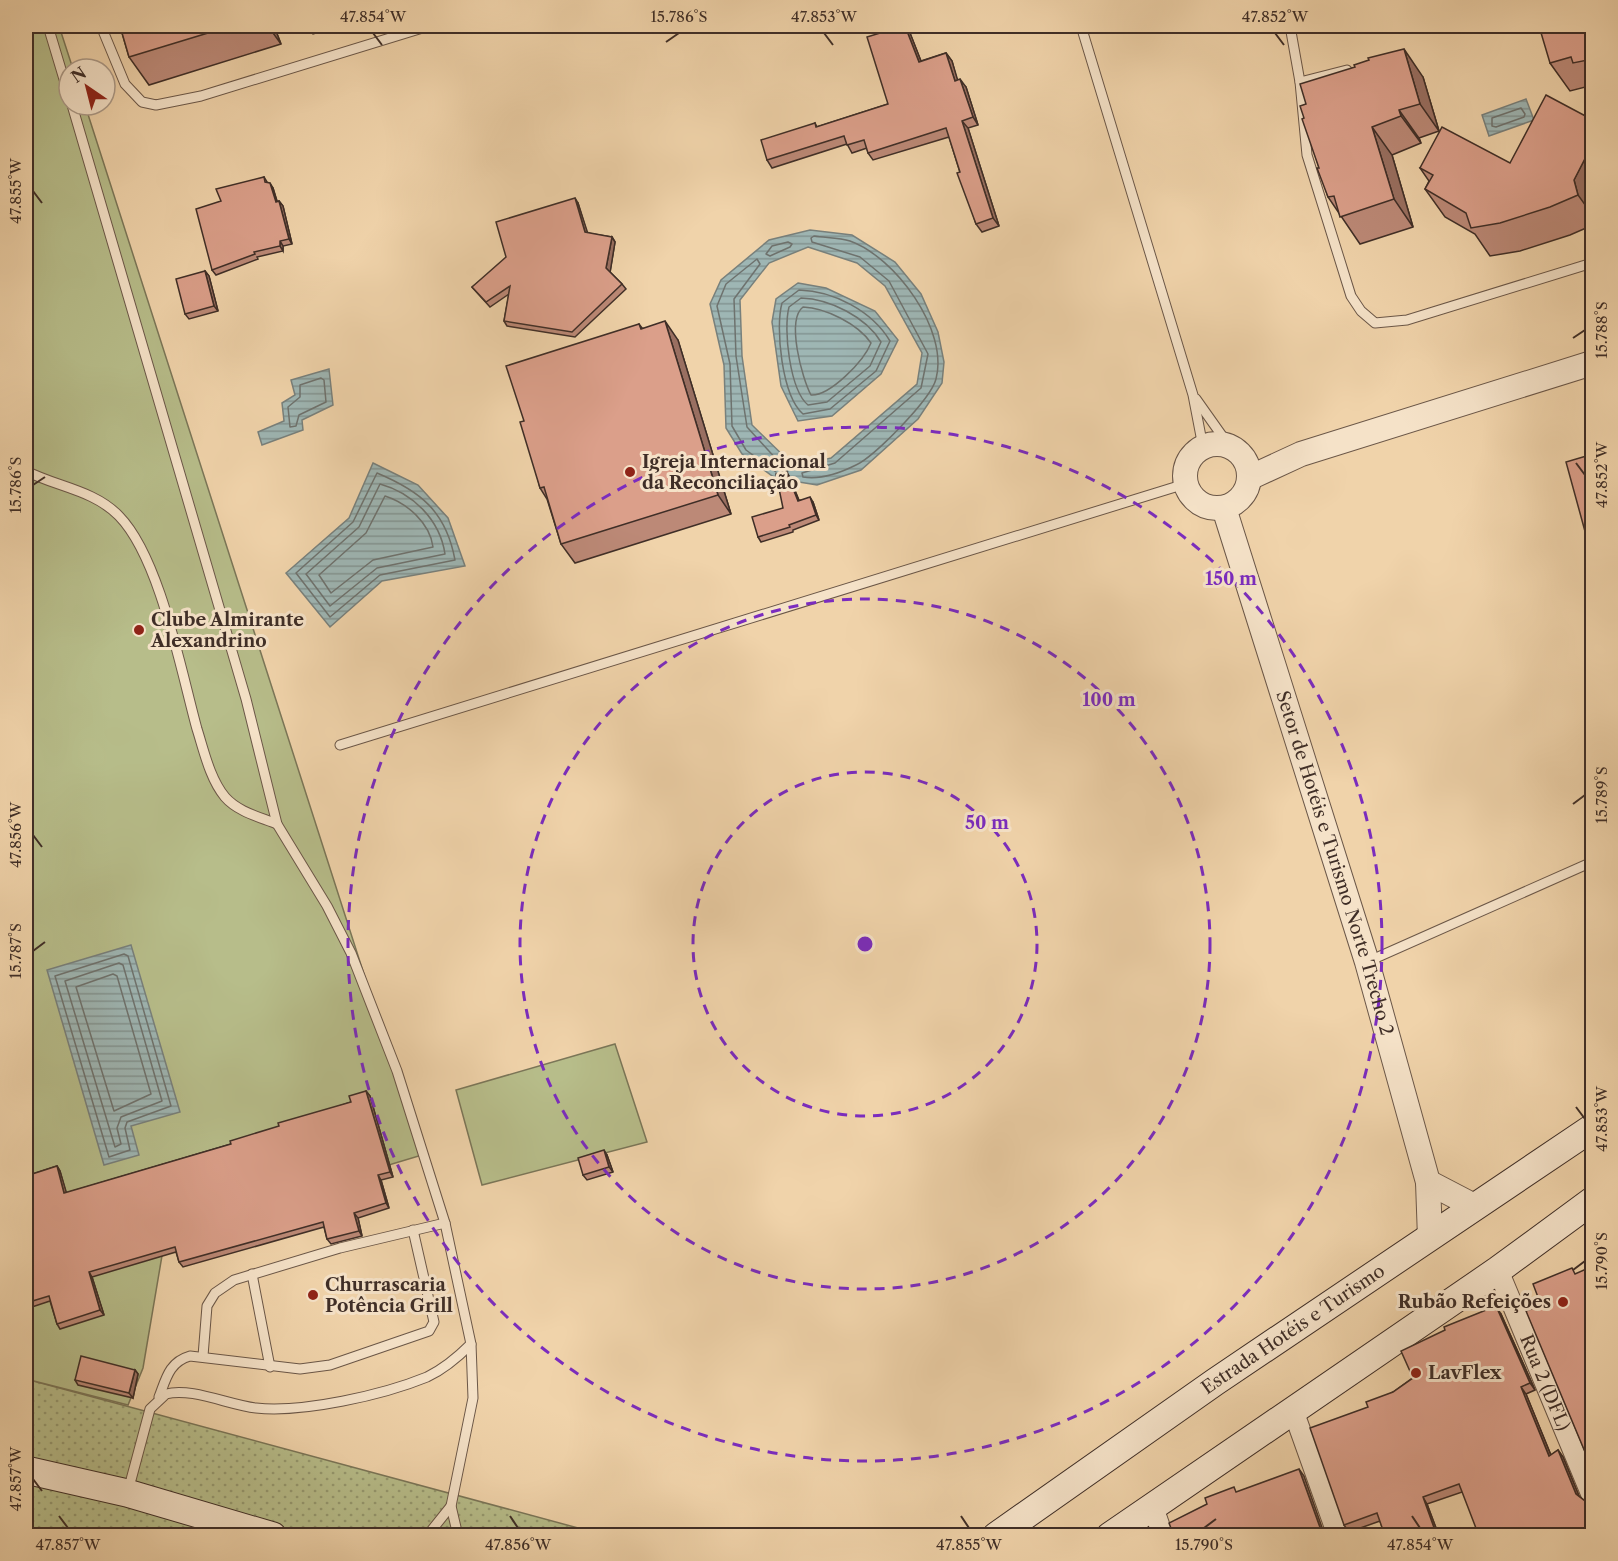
<svg xmlns="http://www.w3.org/2000/svg" width="1618" height="1561" viewBox="0 0 1618 1561" font-family="'Libre Caslon Text',serif">
  <defs>
    <pattern id="grass-dots" width="8" height="8" patternUnits="userSpaceOnUse" patternTransform="scale(1.5)"><rect width="8" height="8" fill="#b7bd8a"/><path d="M2 2h.1M6 6h.1" fill="none" stroke="#969a71" stroke-width="1.8" stroke-linecap="round"/></pattern>
    <pattern id="water-rules" width="6" height="5" patternUnits="userSpaceOnUse" patternTransform="scale(1.5)"><rect width="6" height="5" fill="#9eb6b4"/><path d="M0 2.5h6" fill="none" stroke="#829492"/></pattern>
  </defs>
  <rect width="100%" height="100%" fill="#f0d3aa"/>
  <filter id="stains"><feTurbulence type="fractalNoise" baseFrequency=".00333" numOctaves="4"/><feColorMatrix values="0 0 0 0 .2 0 0 0 0 .09 0 0 0 0 .02 0 0 0 .5 -.17"/></filter>
  <radialGradient id="worn" r=".72"><stop offset=".6" stop-color="#630" stop-opacity="0"/><stop offset="1" stop-color="#630" stop-opacity=".3"/></radialGradient>
  <!-- grass -->
  <path fill="url(#grass-dots)" stroke="#7b7658" stroke-width="1.5" d="M26 1379 604 1535H26Z"/>
  <!-- pitch -->
  <g fill="#b7bd8a" stroke="#7b7658" stroke-width="1.5">
    <path d="M26 26H59L73 69H69V105H85L422 1155 166 1232 143 1368 128 1405 26 1379Z"/>
    <path d="M615 1044 647 1142 482 1185 456 1090Z"/>
  </g>
  <!-- water -->
  <g fill="url(#water-rules)" stroke="#78807c" stroke-width="1.5" fill-rule="evenodd">
    <path d="M1526 99 1534 120 1489 136 1482 115Z"/>
    <path d="M810 230 852 235 895 262 921 294 938 332 944 362 942 383 918 419 861 470 817 485 775 478 742 454 726 428 724 365 710 304 721 280 769 240ZM808 247 857 263 885 286 922 353 917 384 831 458 795 467 752 425 742 356 740 300 769 263Z"/>
    <path d="M798 283 826 288 875 311 898 340 881 374 832 416 798 421 781 386 772 322 776 299Z"/>
    <path d="M329 369 333 405 302 420 303 430 262 445 258 432 284 421 282 403 295 395 291 380Z"/>
    <path d="M373 463 418 485 448 518 465 566 382 581 330 627 286 573 349 518Z"/>
    <path d="M131 945 180 1112 131 1126 139 1155 104 1165 47 970Z"/>
  </g>
  <g fill="none" stroke-linecap="round" stroke-linejoin="round">
    <!-- shore -->
    <g stroke="#6e726e" stroke-width="1.5">
      <path d="M1521 108 1525 114 1524 117 1496 127 1492 126V118Z"/>
      <path d="M814 236C825 238 839 237 850 241 895 257 949 330 936 379 931 399 874 457 856 465 840 473 820 480 803 477L802 473 835 463 921 388 928 354 889 281 860 257 812 242 811 238Z"/>
      <path d="M788 242 792 244 790 247 770 256 766 254 772 246Z"/>
      <path d="M799 290C834 291 872 311 890 341L876 371 830 409 803 414C782 396 775 328 782 303Z"/>
      <path d="M801 298C830 299 866 317 881 342L870 366 827 402 808 405C790 390 783 330 789 307Z"/>
      <path d="M803 307C826 308 858 324 871 343 864 361 830 396 811 395 802 378 786 320 803 307Z"/>
      <path d="M321 378 324 380 326 402 299 415 296 426 290 427 288 407 300 397V385Z"/>
      <path d="M776 472 746 450 732 426 730 364 717 306 726 284 757 259 760 264 734 299 736 356 747 427 788 472"/>
      <path d="M377 473C420 491 446 511 455 560L380 575 330 617 296 573 353 522Z"/>
      <path d="M380 484C413 493 440 520 445 554L377 568 330 606 306 574 359 527Z"/>
      <path d="M385 496C407 503 430 523 433 547L373 560 331 593 319 575 366 533Z"/>
      <path d="M124 954 128 956 171 1106 127 1122 125 1128 130 1150 109 1157 55 976Z"/>
      <path d="M119 963 123 965 162 1101 121 1117 117 1128 121 1144 115 1147 65 981Z"/>
      <path d="M113 974 117 976 151 1094 114 1111 76 987Z"/>
    </g>
    <defs>
      <g id="service">
        <path d="M48 26 69 96"/>
        <path d="M101 26 125 84 142 102 156 105 201 96 429 26"/>
        <path d="M1081 26 1193 395 1203 447"/>
        <path d="M1290 26 1300 82 1307 155 1351 296 1361 311 1375 323 1407 320 1592 263"/>
        <path d="M1300 82 1347 70"/>
        <path d="M72 105 246 699 277 824 327 906 351 953 397 1071 445 1223 471 1344C458 1357 444 1369 427 1377 383 1395 303 1413 256 1408 229 1405 191 1387 166 1394L150 1409 128 1491"/>
        <path d="M1196 399 1230 447"/>
        <path d="M26 471C57 487 94 490 119 516 160 558 181 671 197 729 204 751 210 779 225 797 238 812 260 817 277 824"/>
        <path d="M340 745 1185 484"/>
        <path d="M1369 961 1592 862"/>
        <path d="M252 1274 270 1367"/>
        <path d="M203 1356 207 1306 215 1293 234 1280 340 1248 445 1223"/>
        <path d="M159 1397C166 1379 169 1362 190 1356L300 1369 330 1365 429 1331 434 1322 413 1230"/>
        <path d="M427 1536 451 1506"/>
        <path d="M458 1536 451 1506 473 1398 471 1344"/>
      </g>
      <g id="minor">
        <path id="s1" d="M1498 1270 1592 1496"/>
        <path d="M1293 1410 1338 1536"/>
        <path d="M1152 1504 1163 1536"/>
      </g>
      <g id="tertiary">
        <circle cx="1217" cy="476" r="32"/>
        <path d="M1249 478 1301 454 1592 363"/>
        <path id="s2" d="M1224 508 1367 962 1428 1182 1430 1238"/>
        <path d="M1428 1182 1476 1207"/>
      </g>
      <g id="secondary">
        <path d="M26 1470 127 1493 273 1536"/>
        <path id="s3" d="M996 1536 1215 1382 1592 1128"/>
        <path d="M1110 1536 1498 1270 1592 1201"/>
      </g>
    </defs>
    <!-- service casing -->
    <use href="#service" stroke="#6b5748" stroke-width="11"/>
    <!-- minor casing -->
    <use href="#minor" stroke="#6b5748" stroke-width="22"/>
    <!-- tertiary casing -->
    <use href="#tertiary" stroke="#6b5748" stroke-width="26"/>
    <!-- secondary casing -->
    <use href="#secondary" stroke="#3f2e27" stroke-width="29"/>
    <!-- service -->
    <use href="#service" stroke="#f5e2c8" stroke-width="9"/>
    <!-- minor -->
    <use href="#minor" stroke="#f5e2c8" stroke-width="20"/>
    <!-- tertiary -->
    <use href="#tertiary" stroke="#f5e2c8" stroke-width="24"/>
    <!-- secondary -->
    <use href="#secondary" stroke="#f5e2c8" stroke-width="27"/>
  </g>
  <!-- wall -->
  <g fill="#bc8977" stroke="#3f2e27" stroke-width="1.5">
    <path d="M120 26H274L281 44 149 85 129 57Z"/>
    <path d="M307 26H341L313 34Z"/>
    <path d="M905 26 910 33 921 61 946 53 952 61 957 80 966 87 978 125 968 128 999 226 982 232 976 224 949 137 873 160 868 153 867 148 852 153 847 144 772 168 767 160 815 123 817 127 888 104Z"/>
    <path d="M1593 26V91L1589 86 1570 91 1550 63Z"/>
    <path d="M1369 60 1423 77 1439 131 1419 138 1421 143 1392 155 1413 227 1360 244 1328 197 1304 118 1306 104 1355 67Z"/>
    <path d="M1593 120V225L1570 235 1520 251 1490 256 1475 234 1445 217 1425 189 1429 181 1420 168 1510 163Z"/>
    <path d="M264 177 267 182 273 188 277 202 279 201 283 206 292 244 283 246V251L257 257 258 259 216 275 212 270 221 201Z"/>
    <path d="M578 203 587 233 612 237 615 242 610 272 622 284 626 289 575 337 507 326 504 321 509 294 490 307 472 287Z"/>
    <path d="M205 271 209 276 218 311 189 319 185 314Z"/>
    <path d="M639 324 642 328 678 340 731 514 575 563 561 544 547 499 540 488 524 421Z"/>
    <path d="M1593 454V539L1590 540 1586 535Z"/>
    <path d="M786 471 789 476 799 500 813 502 819 520 793 530V532L761 542 758 537 783 508Z"/>
    <path d="M26 906 32 928 26 930Z"/>
    <path d="M366 1091 370 1096 393 1177 381 1180 389 1208 358 1218 362 1236 331 1244 327 1239 324 1227 183 1267 179 1262 176 1252 92 1277 104 1315 60 1329 57 1324 50 1301 26 1309V1176L57 1166 60 1171 66 1193 231 1144 351 1102Z"/>
    <path d="M607 1155 613 1172 587 1180 583 1175Z"/>
    <path d="M1501 1314 1535 1390 1526 1394 1551 1455 1558 1450 1563 1457 1579 1496 1585 1501 1593 1536 1462 1492 1427 1504 1439 1536H1385L1380 1521 1349 1532 1344 1525 1368 1407 1393 1392Z"/>
    <path d="M135 1370 138 1374 133 1398 78 1385 75 1380Z"/>
  </g>
  <!-- shaded-wall -->
  <g fill="#996f61" stroke="#3f2e27" stroke-width="1.5">
    <path d="M268 26H274L281 44Z"/>
    <path d="M905 26 910 33 924 69 919 62Z"/>
    <path d="M1404 49 1423 77 1439 131 1420 104Z"/>
    <path d="M946 53 952 61 960 88 955 81Z"/>
    <path d="M960 79 966 87 978 125 973 117Z"/>
    <path d="M1399 110 1419 138 1421 143 1401 116Z"/>
    <path d="M962 121 968 128 999 226 993 218Z"/>
    <path d="M1372 127 1392 155 1413 227 1394 199Z"/>
    <path d="M1593 143V216L1578 195 1574 180Z"/>
    <path d="M270 183 273 188 279 207 276 202Z"/>
    <path d="M575 198 578 203 589 237 585 232Z"/>
    <path d="M279 201 283 206 292 244 289 239Z"/>
    <path d="M612 237 615 242 610 273 606 268Z"/>
    <path d="M280 241 283 246V251L280 246Z"/>
    <path d="M205 271 209 276 218 311 214 306Z"/>
    <path d="M665 321 678 340 731 514 718 495Z"/>
    <path d="M786 471 789 476 801 506 798 501Z"/>
    <path d="M810 497 813 502 819 520 816 515Z"/>
    <path d="M26 906 32 928 29 923 26 912Z"/>
    <path d="M366 1091 370 1096 393 1177 390 1172Z"/>
    <path d="M604 1150 607 1155 613 1172 609 1167Z"/>
    <path d="M57 1166 60 1171 68 1198 64 1193Z"/>
    <path d="M378 1175 381 1180 389 1208 386 1203Z"/>
    <path d="M354 1213 358 1218 362 1236 359 1231Z"/>
    <path d="M89 1272 92 1277 104 1315 100 1310Z"/>
    <path d="M1496 1306 1501 1314 1535 1390 1530 1383Z"/>
    <path d="M135 1370 138 1374 133 1398 129 1393Z"/>
    <path d="M1521 1387 1526 1394 1554 1463 1549 1456Z"/>
    <path d="M1558 1450 1563 1457 1581 1501 1576 1494Z"/>
    <path d="M1299 1469 1304 1476 1325 1536H1324L1322 1533Z"/>
    <path d="M1423 1497 1427 1504 1439 1536H1437Z"/>
  </g>
  <!-- building -->
  <g fill="#db9f8a" stroke="#3f2e27" stroke-width="1.5">
    <path d="M120 26H231L129 57Z"/>
    <path d="M903 26H905L919 62 946 53 955 81 960 79 973 117 962 121 993 218 976 224 957 173 960 172 946 128 868 153 864 140 847 145 844 136 767 160 761 140 815 123 816 127 888 104 867 37Z"/>
    <path d="M1539 26H1593V59L1573 63 1571 57 1550 63Z"/>
    <path d="M1404 49 1420 104 1399 110 1401 116 1372 127 1394 199 1340 217 1334 196 1328 197 1317 168H1319L1302 119 1304 118 1300 106 1306 104 1300 84 1355 67 1354 65 1369 60 1368 58Z"/>
    <path d="M1546 95 1593 120V143L1574 180 1578 195 1550 207 1500 223 1471 228 1466 213 1425 189 1433 175 1420 168 1442 127 1510 163Z"/>
    <path d="M264 177 265 182 270 183 276 202 279 201 289 239 280 241V246L254 252 255 254 212 270 196 209 221 201 216 189Z"/>
    <path d="M575 198 585 232 612 237 606 268 622 284 572 332 504 321 510 286 486 302 472 287 506 257 496 222Z"/>
    <path d="M205 271 214 306 185 314 176 279Z"/>
    <path d="M665 321 718 495 561 544 544 487 540 488 520 422 524 421 506 366 639 324 641 329Z"/>
    <path d="M1593 454V533L1586 535 1566 462Z"/>
    <path d="M786 471 798 501 810 497 816 515 789 525 790 527 758 537 752 517 783 508 776 474Z"/>
    <path d="M26 912 29 923 26 924Z"/>
    <path d="M366 1091 390 1172 378 1175 386 1203 354 1213 359 1231 327 1239 323 1222 179 1262 175 1247 89 1272 100 1310 57 1324 49 1296 26 1303V1176L57 1166 64 1193 231 1144 230 1141 279 1126 278 1123 351 1102 349 1096Z"/>
    <path d="M604 1150 609 1167 583 1175 578 1158Z"/>
    <path d="M1593 1266V1471L1526 1311 1541 1305 1533 1284 1572 1268 1575 1274Z"/>
    <path d="M1496 1306 1530 1383 1521 1387 1549 1456 1558 1450 1576 1494 1585 1501 1593 1499V1536H1479L1459 1484 1423 1497 1437 1536H1385L1377 1513 1344 1525 1310 1428 1368 1407 1366 1402 1393 1392 1413 1378 1401 1351 1445 1330 1444 1327Z"/>
    <path d="M81 1356 135 1370 129 1393 75 1380Z"/>
    <path d="M1299 1469 1322 1533 1324 1536H1174L1169 1523 1207 1504 1205 1498 1234 1487 1236 1492Z"/>
  </g>
  <!-- ticks -->
  <path fill="none" stroke="#3f2e27" stroke-width="2" d="M373 33 382 45M824 33 833 45M1275 33 1284 45M666 42 679 33M33 191 42 203M1573 338 1585 330M1576 463 1585 475M33 485 45 477M1573 804 1585 795M33 835 42 847M33 951 45 942M1576 1107 1585 1119M1573 1270 1585 1261M33 1479 42 1491M59 1516 68 1528M510 1516 518 1528M961 1516 969 1528M1412 1516 1420 1528M1204 1528 1216 1519"/>
  <!-- distance rings -->
  <g fill="none" stroke="#7b2cbf" stroke-width="3" stroke-dasharray="10 8">
    <circle cx="865" cy="944" r="172"/>
    <circle cx="865" cy="944" r="345"/>
    <circle cx="865" cy="944" r="517"/>
  </g>
  <!-- markers -->
  <g fill="#8f2418" stroke="#f5e2c8" stroke-width="2">
    <circle cx="630" cy="472" r="6"/>
    <circle cx="139" cy="630" r="6"/>
    <circle cx="313" cy="1295" r="6"/>
    <circle cx="1563" cy="1302" r="6"/>
    <circle cx="1416" cy="1373" r="6"/>
  </g>
  <g text-anchor="middle" dominant-baseline="central" stroke-width="6" stroke-linejoin="round" paint-order="stroke">
    <!-- poi labels -->
    <g font-size="18" font-weight="bold" fill="#3f2e27" stroke="#f5e2c8" text-anchor="start">
      <text x="642" y="462">Igreja Internacional<tspan x="642" dy="21">da Reconciliação</tspan></text>
      <text x="151" y="620">Clube Almirante<tspan x="151" dy="21">Alexandrino</tspan></text>
      <text x="325" y="1285">Churrascaria<tspan x="325" dy="21">Potência Grill</tspan></text>
      <text x="1551" y="1302" text-anchor="end">Rubão Refeições</text>
      <text x="1428" y="1373">LavFlex</text>
    </g>
    <!-- street labels -->
    <g font-size="18" fill="#3f2e27" stroke="#f5e2c8">
      <text stroke="none"><textPath href="#s2" startOffset="372">Setor de Hotéis e Turismo Norte Trecho 2</textPath></text>
      <text stroke="none"><textPath href="#s3" startOffset="362">Estrada Hotéis e Turismo</textPath></text>
      <text stroke="none"><textPath href="#s1" startOffset="122">Rua 2 (DFL)</textPath></text>
    </g>
  </g>
  <circle cx="865" cy="944" r="9" fill="#7b2cbf" stroke="#f5e2c8" stroke-width="3"/>
  <g font-size="18" text-anchor="middle" font-weight="bold" fill="#7b2cbf" stroke="#f5e2c8" stroke-width="6" stroke-linejoin="round" paint-order="stroke">
    <text x="1231" y="585">150 m</text>
    <text x="1109" y="706">100 m</text>
    <text x="987" y="829">50 m</text>
  </g>
  <!-- margin -->
  <rect width="1618" height="1561" fill="none" stroke="#f0d3aa" stroke-width="66"/>
  <!-- north arrow -->
  <g transform="translate(87 87) rotate(325)"><circle r="28" fill="#f5e2c8" stroke="#ac9a88" stroke-width="1.5"/>
  <path d="M0-4.5L10 22L0 15L-10 22Z" fill="#8f2418"/>
  <text y="-9" font-size="16" font-weight="bold" text-anchor="middle" fill="#3f2e27">N</text>
  </g>
  <rect x="33" y="33" width="1552" height="1495" fill="none" stroke="#3f2e27" stroke-width="2"/>
  <g font-size="15" text-anchor="middle" fill="#3f2e27">
    <text x="373" y="22">47.854°W</text>
    <text x="679" y="22">15.786°S</text>
    <text x="824" y="22">47.853°W</text>
    <text x="1275" y="22">47.852°W</text>
    <text transform="translate(16 191) rotate(-90)" y="5">47.855°W</text>
    <text transform="translate(1602 330) rotate(-90)" y="5">15.788°S</text>
    <text transform="translate(1602 475) rotate(-90)" y="5">47.852°W</text>
    <text transform="translate(16 485) rotate(-90)" y="5">15.786°S</text>
    <text transform="translate(1602 795) rotate(-90)" y="5">15.789°S</text>
    <text transform="translate(16 835) rotate(-90)" y="5">47.856°W</text>
    <text transform="translate(16 951) rotate(-90)" y="5">15.787°S</text>
    <text transform="translate(1602 1119) rotate(-90)" y="5">47.853°W</text>
    <text transform="translate(1602 1261) rotate(-90)" y="5">15.790°S</text>
    <text transform="translate(16 1479) rotate(-90)" y="5">47.857°W</text>
    <text x="68" y="1550">47.857°W</text>
    <text x="518" y="1550">47.856°W</text>
    <text x="969" y="1550">47.855°W</text>
    <text x="1204" y="1550">15.790°S</text>
    <text x="1420" y="1550">47.854°W</text>
  </g>
  <rect width="100%" height="100%" filter="url(#stains)"/>
  <rect width="100%" height="100%" fill="url(#worn)"/>
</svg>
